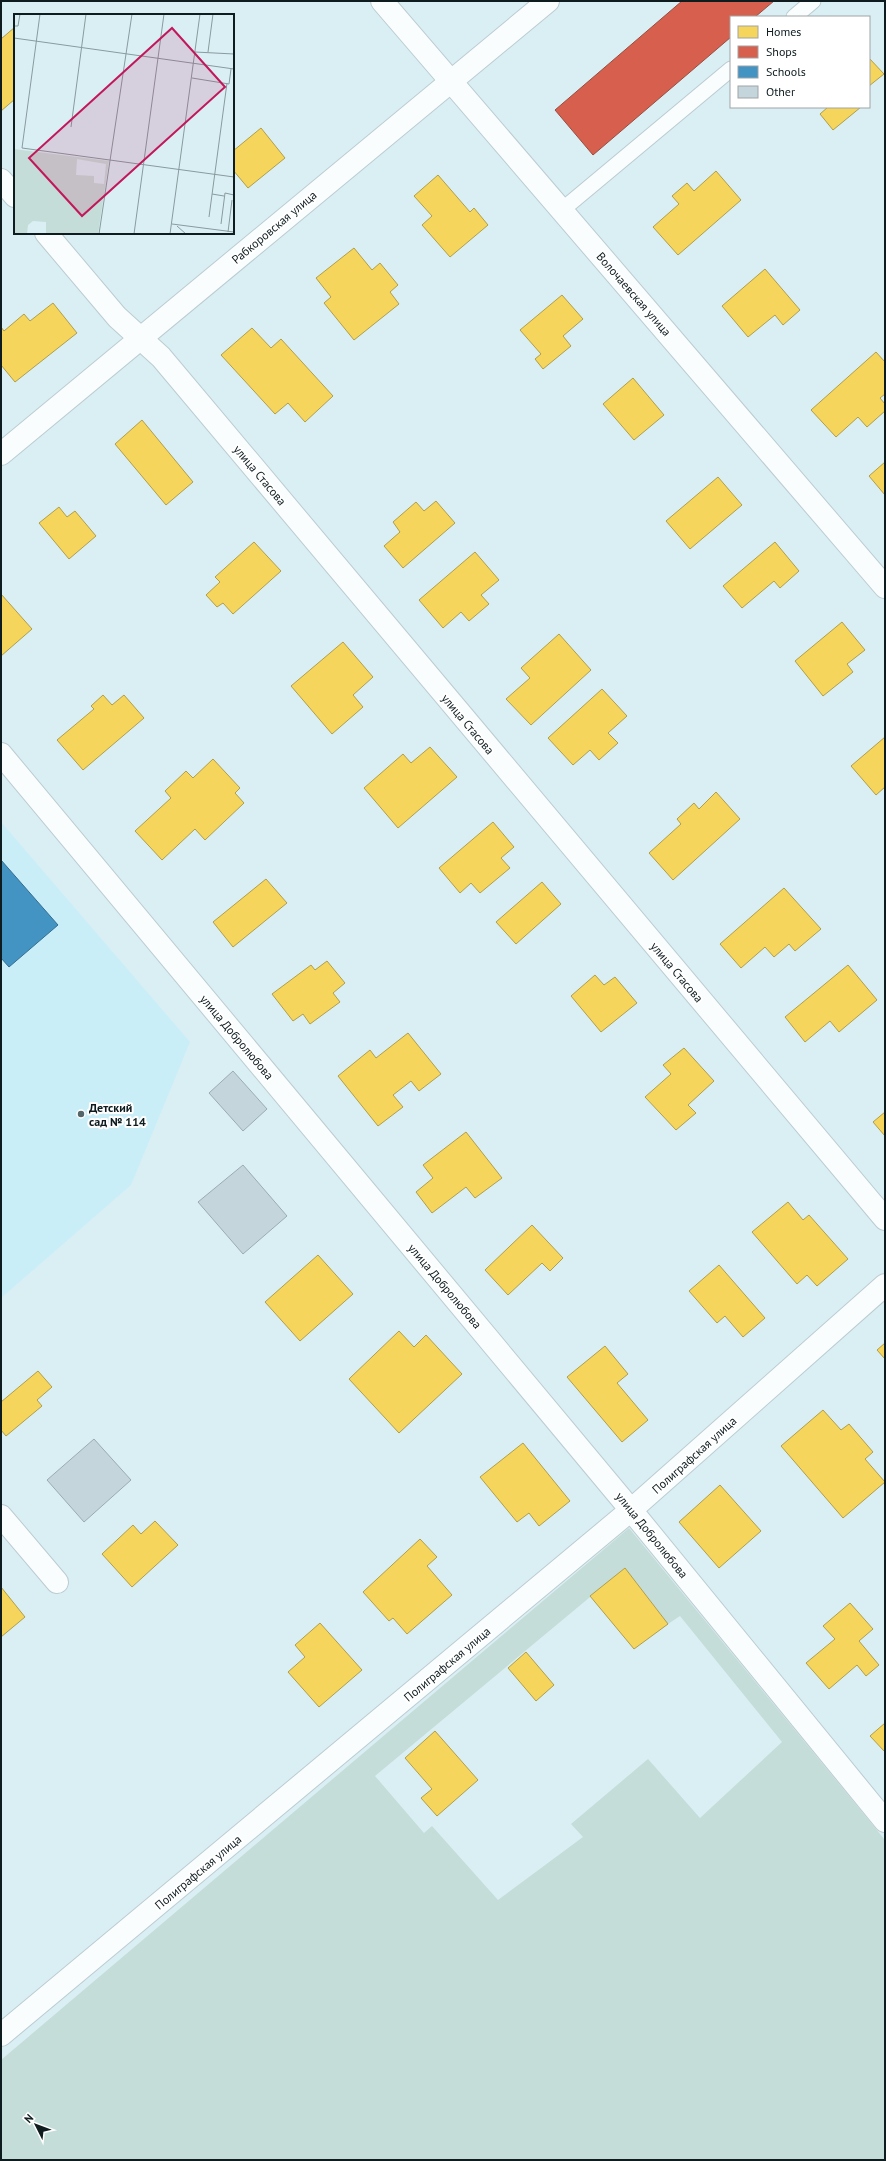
<svg xmlns="http://www.w3.org/2000/svg" width="886" height="2161" viewBox="0 0 886 2161" font-family="'PT Sans',sans-serif">
  <rect width="100%" height="100%" fill="#daeff4"/>
  <!-- built -->
  <path fill="#caeef7" d="M1 822 190 1042 131 1185 1 1298Z"/>
  <!-- green -->
  <path fill="#c5ddd8" fill-rule="evenodd" d="M629 1528 885 1840V2160H1V2060ZM625 1568 668 1624 680 1616 782 1742 700 1818 648 1759 571 1824 583 1837 498 1900 432 1826 424 1833 375 1776Z"/>
  <!-- homes -->
  <g fill="#f6d55c" stroke="#b09e4a">
    <path d="M15 27V99L1 111V39Z"/>
    <path d="M869 58 884 74 869 86Z"/>
    <path d="M828 107H861L833 130 820 114Z"/>
    <path d="M261 128 285 158 248 188 233 170V151Z"/>
    <path d="M716 171 741 200 678 255 653 227 679 204 672 196 687 183 694 191Z"/>
    <path d="M438 175 470 212 474 208 488 225 450 257 422 225 432 216 414 196Z"/>
    <path d="M354 248 372 270 380 263 398 285 390 292 399 304 354 340 324 303 331 297 316 278Z"/>
    <path d="M765 269 800 310 783 325 775 315 748 337 722 306Z"/>
    <path d="M562 295 583 319 563 336 571 346 543 369 535 359 541 354 520 330Z"/>
    <path d="M53 303 77 333 15 382 1 365V327L4 331 24 314 30 321Z"/>
    <path d="M252 328 271 348 281 339 333 396 305 422 288 403 275 414 221 355Z"/>
    <path d="M876 352 885 362V394L880 398 885 404V411L867 427 858 417 836 437 811 410Z"/>
    <path d="M633 378 664 415 634 440 603 404Z"/>
    <path d="M142 420 193 482 166 505 115 444Z"/>
    <path d="M885 462V495L869 476Z"/>
    <path d="M718 477 742 505 690 549 666 521Z"/>
    <path d="M436 501 455 523 403 568 384 546 400 532 393 522 416 502 424 511Z"/>
    <path d="M59 507 67 517 75 511 96 536 69 559 39 523Z"/>
    <path d="M254 542 281 571 233 614 223 603 217 607 206 595 220 582 215 577Z"/>
    <path d="M775 542 799 571 780 588 774 581 742 608 723 586Z"/>
    <path d="M475 552 499 580 481 595 489 604 469 621 461 612 443 628 419 600Z"/>
    <path d="M1 594 32 629 1 656Z"/>
    <path d="M842 622 865 650 847 664 853 672 823 696 795 661Z"/>
    <path d="M559 634 591 670 531 725 506 699 530 678 521 668Z"/>
    <path d="M343 642 373 677 353 695 363 707 332 734 291 686Z"/>
    <path d="M602 689 627 716 608 733 618 743 599 760 590 750 573 765 548 738Z"/>
    <path d="M103 695 112 705 124 695 144 718 83 770 57 740 94 709 91 706Z"/>
    <path d="M885 737V787L876 795 851 766Z"/>
    <path d="M430 747 457 777 398 828 364 788 403 754 411 763Z"/>
    <path d="M213 759 240 788 235 793 244 803 205 840 195 829 162 860 135 831 171 798 165 791 186 771 193 778Z"/>
    <path d="M716 792 740 819 673 880 649 853 681 824 677 819 694 803 699 809Z"/>
    <path d="M493 822 514 847 501 858 510 868 480 893 471 883 460 893 439 868Z"/>
    <path d="M266 879 287 903 233 947 213 922Z"/>
    <path d="M542 882 561 904 516 944 496 922Z"/>
    <path d="M784 888 821 929 795 951 789 944 774 957 765 947 741 968 720 944Z"/>
    <path d="M327 961 345 983 333 993 340 1002 310 1024 303 1014 293 1021 272 994 311 965 315 970Z"/>
    <path d="M848 965 877 1000 839 1032 830 1021 805 1042 785 1017Z"/>
    <path d="M595 975 604 985 615 977 637 1003 601 1032 571 996Z"/>
    <path d="M408 1033 441 1074 419 1091 411 1081 393 1095 403 1107 378 1126 338 1076 370 1050 376 1058Z"/>
    <path d="M684 1048 714 1081 688 1105 696 1113 676 1130 645 1097 671 1074 663 1065Z"/>
    <path d="M885 1112V1136L873 1122Z"/>
    <path d="M466 1132 502 1178 475 1198 466 1187 432 1213 416 1192 433 1178 423 1165Z"/>
    <path d="M788 1202 803 1220 809 1215 848 1259 817 1286 807 1275 797 1284 752 1232Z"/>
    <path d="M532 1225 563 1258 550 1271 542 1263 508 1295 485 1270Z"/>
    <path d="M318 1255 353 1294 300 1341 265 1302Z"/>
    <path d="M719 1265 765 1318 743 1337 725 1316 717 1323 689 1291Z"/>
    <path d="M399 1331 414 1347 426 1335 462 1374 399 1433 349 1379Z"/>
    <path d="M885 1343V1359L877 1350Z"/>
    <path d="M605 1346 628 1374 617 1383 648 1420 622 1442 567 1377Z"/>
    <path d="M38 1371 52 1387 37 1400 42 1406 6 1436 1 1430V1402Z"/>
    <path d="M823 1410 841 1430 849 1424 873 1452 865 1459 885 1482 843 1518 781 1446Z"/>
    <path d="M523 1443 570 1501 539 1526 529 1513 517 1522 480 1477Z"/>
    <path d="M720 1485 761 1531 719 1568 679 1522Z"/>
    <path d="M155 1521 178 1545 132 1587 102 1554 133 1525 141 1534Z"/>
    <path d="M420 1539 437 1557 427 1566 452 1595 407 1634 393 1618 389 1621 363 1592Z"/>
    <path d="M625 1568 668 1624 634 1649 590 1596Z"/>
    <path d="M1 1587 25 1617 1 1637Z"/>
    <path d="M850 1603 873 1629 859 1641 879 1665 866 1676 857 1665 829 1689 806 1663 835 1639 823 1626Z"/>
    <path d="M320 1623 362 1670 319 1707 288 1672 305 1657 295 1645Z"/>
    <path d="M526 1652 554 1685 536 1701 508 1668Z"/>
    <path d="M885 1723V1752L870 1736Z"/>
    <path d="M435 1731 478 1780 437 1816 421 1798 432 1789 405 1758Z"/>
  </g>
  <!-- shops -->
  <path fill="#d6604d" stroke="#9a4c40" d="M682 1H774L755 17H731V37L593 155 555 110Z"/>
  <!-- schools -->
  <path fill="#4393c3" stroke="#336f92" d="M1 860 58 925 9 967 1 958Z"/>
  <!-- building -->
  <g fill="#c5d5dc" stroke="#9cabb1">
    <path d="M233 1071 267 1109 243 1131 209 1093Z"/>
    <path d="M243 1165 287 1216 243 1254 198 1202Z"/>
    <path d="M94 1439 131 1480 84 1522 47 1480Z"/>
  </g>
  <g fill="none" stroke-linecap="round" stroke-linejoin="round">
    <defs>
      <g id="lane">
        <path d="M794 17 813 1"/>
        <path d="M562 210 731 69"/>
      </g>
      <g id="street">
        <path d="M1 180 15 196"/>
        <path d="M46 233 117 317 161 357 885 1219"/>
        <path d="M1 454 548 1"/>
        <path d="M1 754 631 1510 885 1821"/>
        <path d="M1 1516 57 1582"/>
        <path d="M1 2035 631 1510 885 1285"/>
      </g>
      <path id="secondary" d="M382 1 885 587"/>
    </defs>
    <!-- lane casing -->
    <use href="#lane" stroke="#bcccd1" stroke-width="17"/>
    <!-- street casing -->
    <use href="#street" stroke="#bcccd1" stroke-width="24"/>
    <!-- secondary casing -->
    <use href="#secondary" stroke="#bcccd1" stroke-width="24"/>
    <!-- lane -->
    <use href="#lane" stroke="#f9fdfd" stroke-width="15"/>
    <!-- street -->
    <use href="#street" stroke="#f9fdfd" stroke-width="22"/>
    <!-- secondary -->
    <use href="#secondary" stroke="#f9fdfd" stroke-width="22"/>
  </g>
  <!-- markers -->
  <circle fill="#55666a" stroke="#fff" stroke-width="1.5" cx="81" cy="1114" r="4"/>
  <g text-anchor="middle" dominant-baseline="central" stroke-width="4" stroke-linejoin="round" paint-order="stroke">
    <!-- street labels -->
    <g font-size="12" fill="#0e1c20" stroke="#fff">
      <text transform="translate(274 227) rotate(-40)">Рабкоровская улица</text>
      <text transform="translate(634 294) rotate(49)">Волочаевская улица</text>
      <text transform="translate(260 475) rotate(50)">улица Стасова</text>
      <text transform="translate(468 724) rotate(50)">улица Стасова</text>
      <text transform="translate(677 972) rotate(50)">улица Стасова</text>
      <text transform="translate(237 1037) rotate(50)">улица Добролюбова</text>
      <text transform="translate(445 1286) rotate(50)">улица Добролюбова</text>
      <text transform="translate(694 1455) rotate(-42)">Полиграфская улица</text>
      <text transform="translate(652 1535) rotate(51)">улица Добролюбова</text>
      <text transform="translate(447 1664) rotate(-40)">Полиграфская улица</text>
      <text transform="translate(198 1872) rotate(-40)">Полиграфская улица</text>
    </g>
    <!-- poi labels -->
    <g font-size="12" font-weight="bold" fill="#0e1c20" stroke="#fff" text-anchor="start">
      <text x="89" y="1107">Детский<tspan x="89" dy="14">сад № 114</tspan></text>
    </g>
  </g>
  <!-- overview -->
  <g transform="translate(14 14)">
    <rect width="220" height="220" fill="#daeff4"/>
    <path d="M0 135 95 147 84 220H32V208L19 207 14 211 13 220H0ZM63 145 92 150 90 170 80 169V162L62 161Z" fill="#c5ddd8" fill-rule="evenodd"/>
    <path fill="none" stroke="#889b9f" stroke-width="1" d="M26 0 8 134 220 163M0 12H4L6 0M0 24 220 55M181 38 220 40M194 38 199 0M178 64 215 70 217 55M57 113 72 0M198 180 210 182M195 203 213 69M158 210 220 218M207 210 211 179 220 181M163 212 172 220M214 218 218 186M85 220 118 0M120 220 150 0M156 220 186 0"/>
    <path fill="#c2185b" fill-opacity="0.15" stroke="#c2185b" stroke-width="2" d="M158 14 211 73 68 202 15 144Z"/>
    <rect width="220" height="220" fill="none" stroke="#0e1c20" stroke-width="2"/>
  </g>
  <!-- border -->
  <rect width="886" height="2161" fill="none" stroke="#0e1c20" stroke-width="4"/>
  <!-- legend -->
  <rect x="730" y="16" width="140" height="92" fill="#ffffff" stroke="#9fa4a6"/>
  <rect x="738" y="26" width="20" height="12" fill="#f6d55c" stroke="#9fa4a6"/>
  <text x="766" y="36" font-size="12" fill="#0e1c20">Homes</text>
  <rect x="738" y="46" width="20" height="12" fill="#d6604d" stroke="#9fa4a6"/>
  <text x="766" y="56" font-size="12" fill="#0e1c20">Shops</text>
  <rect x="738" y="66" width="20" height="12" fill="#4393c3" stroke="#9fa4a6"/>
  <text x="766" y="76" font-size="12" fill="#0e1c20">Schools</text>
  <rect x="738" y="86" width="20" height="12" fill="#c5d5dc" stroke="#9fa4a6"/>
  <text x="766" y="96" font-size="12" fill="#0e1c20">Other</text>
  <!-- north arrow -->
  <g transform="translate(36 2125) rotate(312)" stroke="#ffffff" stroke-width="3" paint-order="stroke">
  <path d="M0-3L7 15L0 10L-7 15Z" fill="#0e1c20"/>
  <text y="-6" font-size="11" font-weight="bold" text-anchor="middle" fill="#0e1c20">N</text>
  </g>
</svg>
